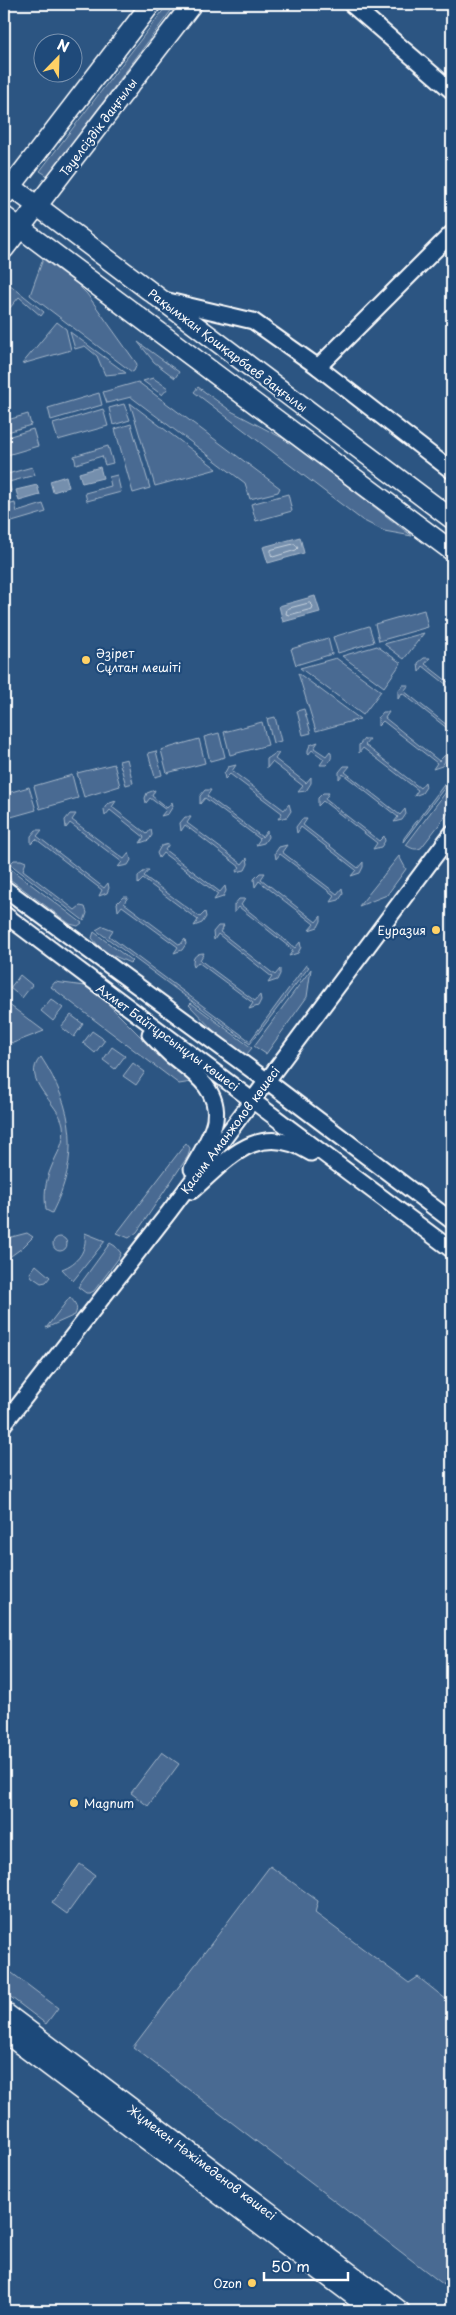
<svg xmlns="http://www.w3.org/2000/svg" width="456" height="2315" viewBox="0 0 456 2315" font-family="'Playpen Sans',sans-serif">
  <rect width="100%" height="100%" fill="#2c5582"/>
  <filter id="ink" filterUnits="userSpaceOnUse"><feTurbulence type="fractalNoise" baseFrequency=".02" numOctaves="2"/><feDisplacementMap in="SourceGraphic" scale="10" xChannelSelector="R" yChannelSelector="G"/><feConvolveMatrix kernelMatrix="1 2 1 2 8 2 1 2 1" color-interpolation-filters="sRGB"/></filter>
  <g filter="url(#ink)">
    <!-- green -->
    <g fill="#486b92" stroke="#a4b5c8">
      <path d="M168 4H176L48 176 40 171Z"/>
      <path d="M43 259 77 284 87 294 137 364 134 371 132 372 30 295Z"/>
      <path d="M9 284 44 312 41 316 19 297 4 315V291Z"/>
      <path d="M57 322 66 329 71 350 22 364Z"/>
      <path d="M70 332 126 373 105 375 97 356 85 346 75 349Z"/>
      <path d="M138 342 179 372 175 378 154 362Z"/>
      <path d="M153 378 168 388 162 395 143 381Z"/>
      <path d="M138 382 280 488 278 492 250 499 245 483 131 397 107 403 103 392Z"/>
      <path d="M198 387 231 411 290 442 412 536 384 531 362 520 194 392Z"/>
      <path d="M99 393 102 405 51 420 48 408Z"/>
      <path d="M130 403 217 469 155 486Z"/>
      <path d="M124 404 130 420 113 425 109 408Z"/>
      <path d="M103 409 108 426 58 440 53 424Z"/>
      <path d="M28 414 31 425 4 433V421Z"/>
      <path d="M131 424 150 488 133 493 115 429Z"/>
      <path d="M33 429 38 446 4 456V438Z"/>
      <path d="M108 446 113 463 105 465 102 456 76 464 74 456Z"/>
      <path d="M32 467 35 475 9 482 11 491 4 493V475Z"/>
      <path d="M117 475 121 492 87 501 85 493 111 486 109 477Z"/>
      <path d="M288 494 292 511 256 521 251 504Z"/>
      <path d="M15 503 17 512 43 504 46 512 12 522 7 505Z"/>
      <path d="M424 610 428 627 379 641 375 624Z"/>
      <path d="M369 626 374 642 338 653 333 637Z"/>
      <path d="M424 633 404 659 384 644Z"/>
      <path d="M328 638 332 654 296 665 291 649Z"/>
      <path d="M377 646 401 663 384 687 342 656Z"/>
      <path d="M336 658 381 691 363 715 300 668Z"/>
      <path d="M424 658H430L425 664 452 685V689L423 666 419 672 418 663Z"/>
      <path d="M298 673 360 719 316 731Z"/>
      <path d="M403 685H409L404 691 452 729V732L402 693 398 699V691Z"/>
      <path d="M304 709 311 733 303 735 297 711Z"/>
      <path d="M383 712H389L385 718 439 761 445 755V761L442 766 433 769 437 763 383 721 378 726V718Z"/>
      <path d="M275 717 281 741 273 743 267 719Z"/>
      <path d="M262 722 268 745 230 755 224 732Z"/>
      <path d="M219 733 225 757 210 761 204 737Z"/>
      <path d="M199 739 205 763 167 773 161 750Z"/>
      <path d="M364 739H370L365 745 420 788 425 782 426 787 422 793 414 796 418 790 363 748 359 753V745Z"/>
      <path d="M318 742 314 748 326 756 330 751C333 756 331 761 326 765H320L324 759 312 750 308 755V750L310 745Z"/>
      <path d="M156 751 162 775 155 777 148 753Z"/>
      <path d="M276 753H279L275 759 306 783 311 777V783L306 791 298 792 303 786 272 762 267 768V759Z"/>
      <path d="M127 759 133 783 126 785 119 761Z"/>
      <path d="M114 764 120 786 84 797 77 773Z"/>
      <path d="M236 765 232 771 284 810 289 804 291 811 287 817 278 819 282 813 230 774 225 779 224 774 228 767Z"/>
      <path d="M344 766H350L345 772 400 815 405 809 406 814 402 820 394 822 398 817 343 774 339 779V772Z"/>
      <path d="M452 774V778L403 842 404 838Z"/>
      <path d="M72 775 78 798 40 809 34 786Z"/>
      <path d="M452 784V808L421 848C415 850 412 849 406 845Z"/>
      <path d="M29 787 36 810 4 819V794Z"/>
      <path d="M155 790 152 796 167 808 172 802 173 806 168 814 161 816 166 810 150 798 146 803 145 798 147 793Z"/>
      <path d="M205 790H211L207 796 262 837 267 831 268 837 264 843 256 845 260 839 205 798 200 804V796Z"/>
      <path d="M323 793H329L325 799 379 841 384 836 385 841 381 847 373 849 377 843 323 801 318 806V798Z"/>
      <path d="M116 801 112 807 147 834 151 829 152 835 149 840 140 843 144 837 110 810 105 816 104 809 107 804Z"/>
      <path d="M70 814H76L72 820 124 859 129 853 131 860 128 865 118 867 122 862 70 823 66 828 65 820Z"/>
      <path d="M185 817H191L187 823 242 864 247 858 248 864 245 870 236 872 240 867 185 825 181 831 180 823Z"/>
      <path d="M302 819H307L303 825 358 868 363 862V867L360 873 351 876 356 870 301 827 297 833 296 827Z"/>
      <path d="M36 830H42L37 836 104 888 108 883 109 888 107 893 99 896 102 890 36 839 31 844V836Z"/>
      <path d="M169 844 165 850 220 892 225 886 226 891 223 897 214 900 218 894 163 853 159 858 157 853 161 846Z"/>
      <path d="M287 845 282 852 337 894 342 888 343 894 339 900 331 902 335 896 280 854 276 859 275 853 279 847Z"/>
      <path d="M399 856 406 869 387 895 359 906Z"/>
      <path d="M14 860H21L26 862 23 870 75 910 80 906 85 907 87 913 84 921 10 864Z"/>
      <path d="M8 867 82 923 78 926 70 924 11 880 6 873Z"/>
      <path d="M146 870H149L144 876 200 917 205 912 206 917 202 923 194 926 198 920 143 879 138 884V876Z"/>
      <path d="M260 873H265L261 879 316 922 321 916V921L318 927 309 930 314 924 259 881 255 887 254 879Z"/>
      <path d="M123 897H128L124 903 180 945 185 939 186 944 182 950 174 953 178 947 122 906 118 911 117 903Z"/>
      <path d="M239 899H245L241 905 295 948 300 942 301 947 298 953 289 956 293 950 239 907 234 913V905Z"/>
      <path d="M103 926 113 930 109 936 250 1041 306 965 309 967 250 1044 96 930Z"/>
      <path d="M218 926H224L220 932 275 975 280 969V974L277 980 268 983 272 977 218 934 214 940 213 932Z"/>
      <path d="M94 932 132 961 130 963 103 951 92 938Z"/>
      <path d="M204 953 200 960 255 1001 260 995 261 1000 258 1006 249 1009 253 1003 198 962 194 967C191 959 195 953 204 953Z"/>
      <path d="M311 969 307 997 266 1054 254 1046Z"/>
      <path d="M20 975 32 985 22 998 10 988Z"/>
      <path d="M55 982 85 986 104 1000 141 1037 198 1081 179 1084 51 987Z"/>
      <path d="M51 999 63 1008 53 1021 41 1011Z"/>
      <path d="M4 1001 44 1031 13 1043 4 1040Z"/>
      <path d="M191 1003 252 1048 246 1055 214 1031 189 1005Z"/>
      <path d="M71 1015 83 1024 74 1037 61 1027Z"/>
      <path d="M92 1031 105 1040 95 1053 83 1043Z"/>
      <path d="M112 1047 125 1056 115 1069 103 1060Z"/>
      <path d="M41 1057C75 1109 80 1157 52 1213L46 1210C44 1195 45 1182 51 1168 57 1152 66 1143 63 1125 59 1103 19 1079 41 1057Z"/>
      <path d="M133 1063 145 1072 136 1085 123 1076Z"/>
      <path d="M186 1143 190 1148 188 1156 137 1232 129 1238 117 1233Z"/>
      <path d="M27 1233 33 1237 22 1248 4 1261V1239Z"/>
      <path d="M85 1233 105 1241 73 1281 62 1269C78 1263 87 1251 85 1233Z"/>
      <circle cx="60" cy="1244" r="7"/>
      <path d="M110 1243 115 1246 121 1253 118 1259 94 1291 90 1293H86L78 1287Z"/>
      <path d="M36 1265 50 1277 46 1282 41 1283 32 1277 30 1273Z"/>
      <path d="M70 1297C75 1303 79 1307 75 1315L46 1328Z"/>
      <path d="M162 1752 179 1764 148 1806 131 1793Z"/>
      <path d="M80 1864 95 1875 67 1914 52 1903Z"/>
      <path d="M270 1866 318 1901 315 1913 409 1983 418 1977 452 2004V2291L133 2047Z"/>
      <path d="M4 1967 58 2008 46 2024 4 1992Z"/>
    </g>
    <!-- water -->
    <g fill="#748fad" stroke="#acbcce">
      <path d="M100 467 103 478 82 483 79 473Z"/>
      <path d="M66 476 69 487 53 492 50 481Z"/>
      <path d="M37 485 40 495 19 501 16 490Z"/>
      <path d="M300 537 304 553 268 563 263 547Z"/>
      <path d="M315 596 320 612 283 622 279 606Z"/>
    </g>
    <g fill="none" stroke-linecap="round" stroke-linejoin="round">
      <!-- shore -->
      <g stroke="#c7d2de" stroke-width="1">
        <path d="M295 544 298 548 296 550 273 557 271 555V550Z"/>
        <path d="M310 603 313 606 312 609 289 615 286 614 287 609Z"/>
      </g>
      <defs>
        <g id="minor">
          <path d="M351 4 452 91"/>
          <path d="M164 300 253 321 318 367 452 471"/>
          <path d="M318 367 452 233"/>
          <path d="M4 888 267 1081 452 1221"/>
          <path d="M4 914 452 1250"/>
          <path d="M150 1034C157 1041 164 1049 172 1056 192 1072 220 1089 215 1120 212 1137 200 1154 192 1169"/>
          <path d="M192 1191C229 1158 259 1120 311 1153"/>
          <path d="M4 1424 169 1212 452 833"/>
        </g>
        <g id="major">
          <path d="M4 181 452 519"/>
          <path d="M4 196 151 4"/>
          <path d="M4 216 452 551"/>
          <path d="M4 249 192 4"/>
          <path d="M4 2012 400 2311"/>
          <path d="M4 2032 374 2311"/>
        </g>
      </defs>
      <!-- minor casing -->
      <use href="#minor" stroke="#fff" stroke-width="19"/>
      <!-- major casing -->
      <use href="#major" stroke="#fff" stroke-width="22"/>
      <!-- minor -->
      <use href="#minor" stroke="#1f4a7a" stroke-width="15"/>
      <!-- major -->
      <use href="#major" stroke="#1f4a7a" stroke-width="19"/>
    </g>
  </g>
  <!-- markers -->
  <g fill="#ffd166" stroke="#1f4a7a" stroke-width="2">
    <circle cx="86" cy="660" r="5"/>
    <circle cx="436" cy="930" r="5"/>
    <circle cx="74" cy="1803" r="5"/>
    <circle cx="252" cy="2283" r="5"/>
  </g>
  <g text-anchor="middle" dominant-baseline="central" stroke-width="4.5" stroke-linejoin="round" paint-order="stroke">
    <!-- street labels -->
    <g font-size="12" fill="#fff" stroke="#1f4a7a">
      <text transform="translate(98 127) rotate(-53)">Тәуелсіздік даңғылы</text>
      <text transform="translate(228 350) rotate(37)">Рақымжан Қошқарбаев даңғылы</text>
      <text transform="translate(168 1037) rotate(36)">Ахмет Байтұрсынұлы көшесі</text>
      <text transform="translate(230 1130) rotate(-53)">Қасым Аманжолов көшесі</text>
      <text transform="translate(202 2162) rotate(37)">Жұмекен Нәжімеденов көшесі</text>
    </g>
    <!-- poi labels -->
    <g font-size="12" fill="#fff" stroke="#1f4a7a" text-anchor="start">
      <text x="96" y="653">Әзірет<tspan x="96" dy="14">Сұлтан мешіті</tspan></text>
      <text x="426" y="930" text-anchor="end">Еуразия</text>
      <text x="84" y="1803">Magnum</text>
      <text x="242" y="2283" text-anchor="end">Ozon</text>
    </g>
  </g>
  <!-- margin -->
  <rect width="456" height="2315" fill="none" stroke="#1f4a7a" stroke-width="20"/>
  <rect x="10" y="10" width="436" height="2295" fill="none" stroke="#fff" stroke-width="2" filter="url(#ink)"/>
  <!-- north arrow -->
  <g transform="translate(58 58) rotate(23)"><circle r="24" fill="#1f4a7a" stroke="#7992af"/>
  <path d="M0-4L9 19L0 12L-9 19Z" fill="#ffd166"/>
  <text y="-8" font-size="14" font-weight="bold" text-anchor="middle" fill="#ffffff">N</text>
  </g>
  <!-- scale -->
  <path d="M264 2272v8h84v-8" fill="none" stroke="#ffffff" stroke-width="2.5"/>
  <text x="271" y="2272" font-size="15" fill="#ffffff" stroke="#1f4a7a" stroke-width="4" paint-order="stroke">50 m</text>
</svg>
